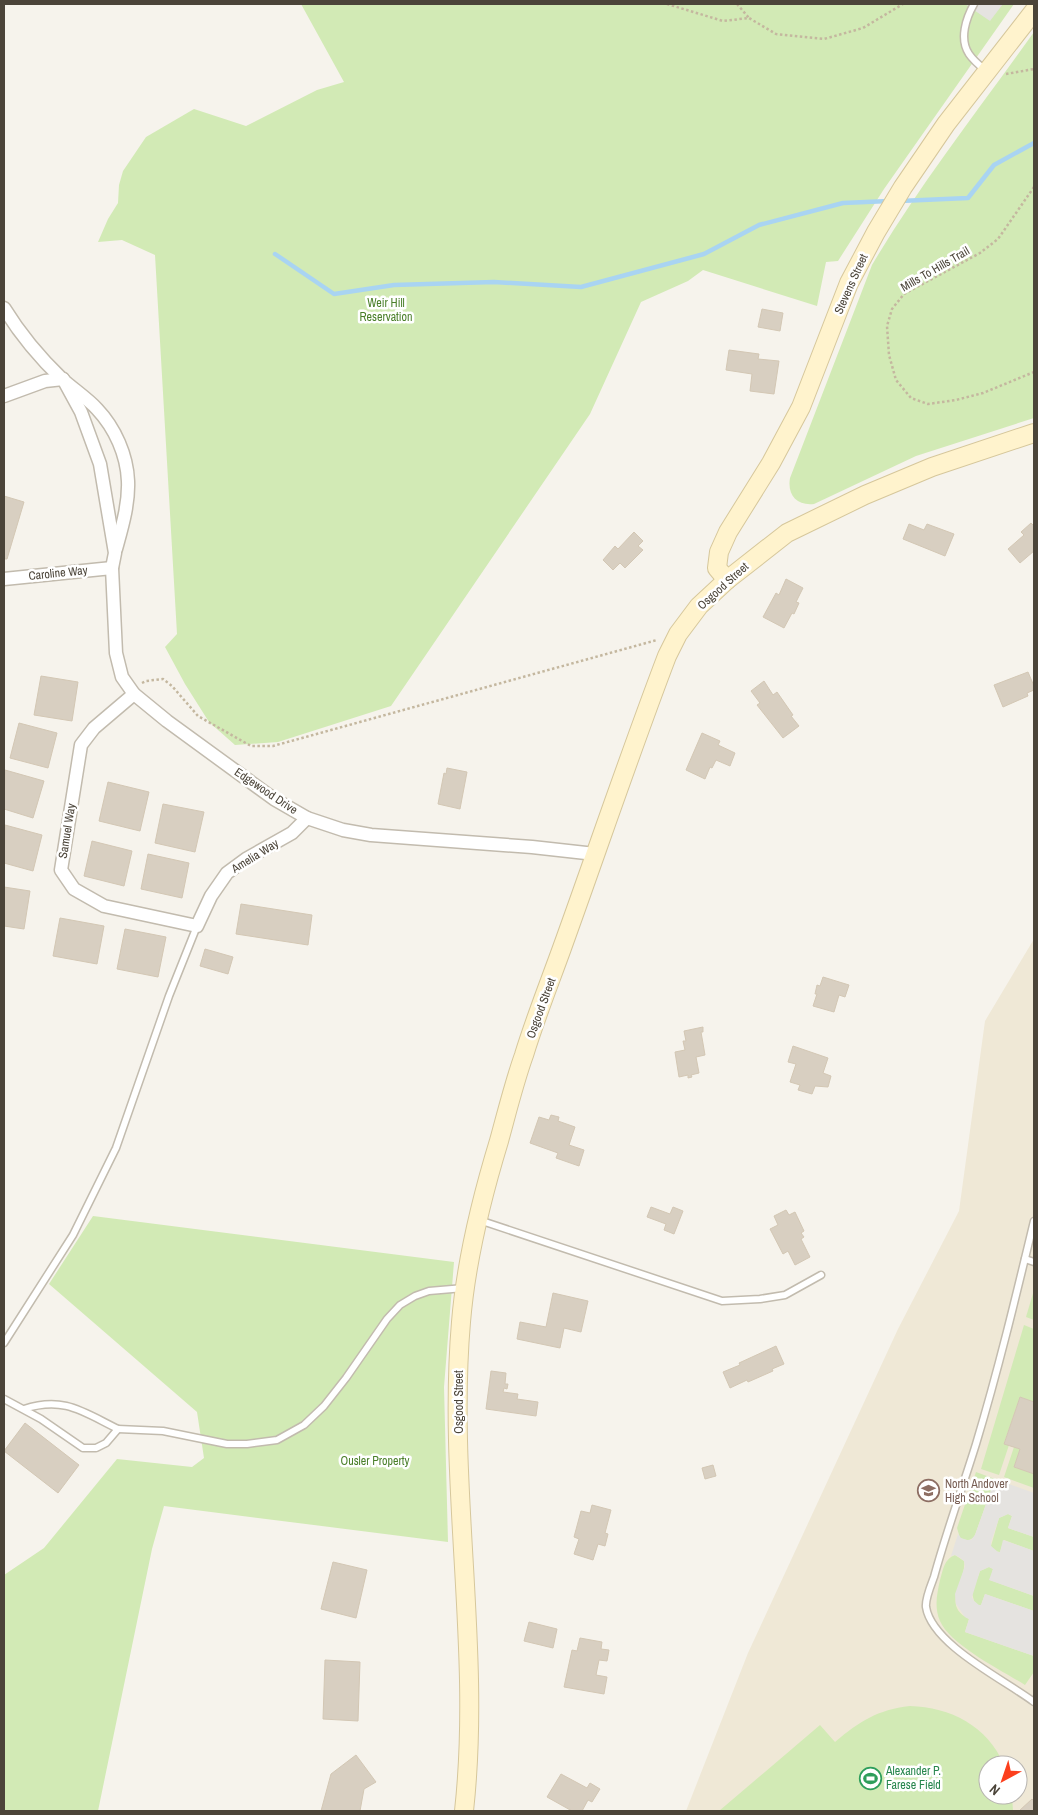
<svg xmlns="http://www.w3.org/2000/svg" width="1038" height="1815" viewBox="0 0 1038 1815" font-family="'Archivo Narrow',sans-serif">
  <rect width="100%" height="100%" fill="#f6f3ec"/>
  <!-- education -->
  <path fill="#efe8d6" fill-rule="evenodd" d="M1034 939V1811H686L748 1653 898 1329 959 1211 985 1021ZM988 1765H1018V1795H988Z"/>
  <!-- green -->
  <g fill="#d2eab5">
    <path d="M301 4H1014L884 189 838 261 826 262 817 306 703 270 688 281 641 302 590 414 391 706 278 742 235 745 209 722 185 684 165 647 177 634 155 255 122 240 98 242 108 219 118 203 119 185 123 171 146 137 194 109 246 126 317 90 344 82Z"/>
    <path d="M1034 32V418L916 456 814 504C797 506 787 495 790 478L872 265C920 184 979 109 1034 32Z"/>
    <path d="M93 1216 454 1262 444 1387 448 1542 164 1506 152 1549 98 1811H4V1575L44 1548 117 1459 192 1467 204 1458 197 1412 49 1284Z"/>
    <path d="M1034 1290V1320L1026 1317Z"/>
    <path d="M1024 1325 1034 1329V1402L1020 1397 1004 1443 1009 1445 999 1475 981 1469Z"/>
    <path d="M1014 1447 1020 1449 1014 1467 1034 1474V1488L1004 1477Z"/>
    <path d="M976 1472 995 1479 975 1535C972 1541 966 1541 960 1538L957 1528Z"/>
    <path d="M1008 1514 1012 1516 1008 1528 1034 1537V1551L1004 1540 1000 1552 994 1551 991 1546 999 1518Z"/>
    <path d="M955 1555 964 1561C967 1580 940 1605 969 1619L965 1632 1034 1656V1672L1025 1685C1003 1671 950 1645 940 1621 934 1607 937 1594 940 1580 943 1570 944 1559 955 1555Z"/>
    <path d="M989 1567 993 1569 990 1580 1034 1596V1611L985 1594 981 1605 979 1606 974 1601 972 1593 980 1571Z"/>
    <path d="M910 1706C950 1707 988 1726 1004 1765H988V1795H1012L1013 1811H719L820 1725 835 1742C860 1721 877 1710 910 1706Z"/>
  </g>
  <!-- parking -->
  <g fill="#e5e3e0">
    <path d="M965 4H1003L990 21Z"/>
    <path d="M995 1479 1034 1493V1537L1008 1528 1012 1516 1008 1514 999 1518 991 1542V1546L998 1552H1000L1003 1540 1034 1551V1596L989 1580 993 1569 989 1567 980 1571 972 1597 974 1601 979 1605H981L985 1594 1034 1611V1656L965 1632 969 1619 965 1617 956 1604 955 1594 965 1566 964 1561 959 1557 955 1555 951 1556 958 1534 961 1538 967 1540H971L975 1535Z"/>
  </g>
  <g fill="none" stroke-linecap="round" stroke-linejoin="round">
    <!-- stream -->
    <g stroke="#a9d4f2" stroke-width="4.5">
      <path d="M900 201 968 198 994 165 1034 143"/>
      <path d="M275 254 334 294 394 285 494 282 581 287 704 254 759 225 843 203 889 201"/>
    </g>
  </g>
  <!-- building -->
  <g fill="#d8cfc1" stroke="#d3c7b4">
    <path d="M762 309 783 313 780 331 758 327Z"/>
    <path d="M729 350 759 354 758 359 779 361 774 394 750 391 752 374 726 370Z"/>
    <path d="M4 496 24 502 7 559H4Z"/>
    <path d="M1031 523 1034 526V551L1020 563 1008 549 1024 535 1021 532Z"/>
    <path d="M909 524 924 530 927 524 954 534 945 556 903 539Z"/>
    <path d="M634 532 643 541 638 546 643 550 625 568 620 563 613 570 603 560 615 546 618 549Z"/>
    <path d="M786 579 803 588 796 602 799 603 794 614 792 613 784 628 763 617 776 593 779 595Z"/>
    <path d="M1028 672 1034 686V690L1027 693 1028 696 1003 707 994 685Z"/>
    <path d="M41 676 78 682 72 721 34 715Z"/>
    <path d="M764 681 773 695 777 692 793 715 791 716 799 726 783 738 757 705 760 703 751 691Z"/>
    <path d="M19 723 57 733 48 768 10 758Z"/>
    <path d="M702 733 720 741 718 745 735 753 730 766 716 760 712 768 710 767 705 779 686 770Z"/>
    <path d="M447 768 467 772 460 809 438 804 444 773 446 774Z"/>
    <path d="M5 770 44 781 33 818 4 809Z"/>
    <path d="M108 782 149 792 140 831 99 821Z"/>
    <path d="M163 804 204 812 195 852 155 843Z"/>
    <path d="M5 825 42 835 33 871 4 863Z"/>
    <path d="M92 841 132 851 124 886 84 876Z"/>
    <path d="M148 854 189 863 182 898 141 889Z"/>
    <path d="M4 887 30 891 24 929 4 926Z"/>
    <path d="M241 904 312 915 308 945 236 934Z"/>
    <path d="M60 918 104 926 97 964 53 956Z"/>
    <path d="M125 929 166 937 158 977 117 969Z"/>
    <path d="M205 949 233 957 228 974 200 966Z"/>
    <path d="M823 977 849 985 845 997 839 995 834 1012 813 1006 817 994H815L817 985 820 986Z"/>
    <path d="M703 1027V1032H701L705 1055 696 1057 699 1073 691 1075 692 1077 688 1078V1075L679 1077 675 1052 685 1050 683 1041H686L684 1031Z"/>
    <path d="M793 1046 828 1058 823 1073 831 1076 828 1087 815 1086 812 1094 798 1090 800 1085 790 1082 796 1064 788 1062Z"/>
    <path d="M551 1115 559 1117 558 1121 575 1127 569 1145 584 1150 579 1166 556 1158 558 1153 530 1143 539 1117 549 1120Z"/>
    <path d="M651 1207 670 1214 673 1207 683 1211 674 1234 664 1230 666 1224 647 1217Z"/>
    <path d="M786 1210 789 1215 795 1212 804 1231 801 1233 804 1237 801 1239 810 1257 795 1265 788 1251 783 1254 770 1229 778 1225 774 1216Z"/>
    <path d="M553 1293 588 1301 581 1332 564 1328 560 1348 517 1339 520 1322 546 1327Z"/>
    <path d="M776 1346 784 1364 772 1369 773 1371 748 1382 747 1380 730 1388 723 1372 740 1365 739 1363Z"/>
    <path d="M491 1371 506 1373 505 1384H508L507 1389 504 1388 503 1392 518 1394 517 1399 538 1402 536 1416 486 1409Z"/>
    <path d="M1020 1397 1034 1402V1474L1014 1467 1020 1449 1004 1444Z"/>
    <path d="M25 1423 79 1465 58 1493 4 1451Z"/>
    <path d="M713 1465 716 1476 705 1479 702 1468Z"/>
    <path d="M592 1505 611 1510 605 1533 608 1534 605 1546 598 1544 593 1560 574 1554 579 1539 574 1537 581 1511 590 1513Z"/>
    <path d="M333 1562 367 1570 356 1618 321 1609Z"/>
    <path d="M529 1622 557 1629 553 1648 524 1641Z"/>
    <path d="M580 1638 602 1642 601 1649 609 1650 607 1661 599 1660 596 1675 607 1677 604 1694 564 1687 572 1650 577 1651Z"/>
    <path d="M325 1660 360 1662 358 1721 323 1719Z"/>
    <path d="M356 1755 376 1782 364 1789 360 1811H321L331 1774Z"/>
    <path d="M561 1774 587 1788 590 1783 600 1789 592 1802 588 1800 582 1811H572L547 1797Z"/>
    <path d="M1032 1799 1034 1801V1811H1019Z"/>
  </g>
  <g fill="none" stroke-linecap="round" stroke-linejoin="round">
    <defs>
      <g id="lane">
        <path d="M974 4C966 18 959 39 969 54 973 60 980 66 986 71"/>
        <path d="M479 1220 722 1301 760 1299 785 1295 821 1275"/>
        <path d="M1034 1221C1016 1296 998 1371 976 1444 962 1489 946 1533 934 1577 931 1585 925 1599 926 1607 932 1645 1005 1680 1034 1702"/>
        <path d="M1025 1259 1034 1262"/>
        <path d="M4 1343 73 1235 116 1148 169 996 197 926"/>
        <path d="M4 1399 41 1419 83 1448H96L106 1443 118 1429C83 1412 64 1396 24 1409"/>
        <path d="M118 1429 163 1431 227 1444H247L277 1440 304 1425 324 1406 346 1378 387 1319 400 1305 415 1296 429 1291 464 1288"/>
      </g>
      <g id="street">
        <path d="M4 308C20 334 40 358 62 379 73 389 87 398 97 409 115 428 127 455 128 481 129 504 122 527 116 549"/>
        <path d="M63 379 81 412 100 464 115 553 112 568 116 653 122 677 134 694 167 721 274 799 307 818 343 830 371 835 532 847 595 854"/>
        <path d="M4 396 45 381 63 379"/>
        <path d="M4 579 112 568"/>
        <path d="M134 694 94 728 81 745 61 870 74 889 104 906 197 926 211 896 227 873 246 859 292 833 307 818"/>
      </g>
      <g id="secondary">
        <path d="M727 580 717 568 719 552 728 532 771 463 801 407 849 283 876 232 903 187 946 124 1034 11"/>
        <path d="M464 1811C482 1649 447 1485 461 1322 466 1261 481 1200 499 1141 507 1112 514 1083 524 1055 535 1019 549 984 562 948 597 851 630 753 667 656L678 634 699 606 727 580 787 533 865 495 932 467 1034 433"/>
      </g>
    </defs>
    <!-- lane casing -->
    <use href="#lane" stroke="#c2bbae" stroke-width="9"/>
    <!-- street casing -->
    <use href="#street" stroke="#c2bbae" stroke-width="15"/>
    <!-- secondary casing -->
    <use href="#secondary" stroke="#d6c79b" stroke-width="20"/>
    <!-- path -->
    <g stroke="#c4b79f" stroke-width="2.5" stroke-dasharray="2.5 2.5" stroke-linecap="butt">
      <path d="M667 4 723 21 749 18 776 34 824 39 863 28 903 4"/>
      <path d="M737 4 749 18"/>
      <path d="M1006 74 1034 69"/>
      <path d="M1034 187 998 239 980 253 904 294 892 309 887 326 889 355 896 380 911 398 928 404 956 400 983 393 1034 372"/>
      <path d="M142 683 146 681 163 679 172 686 198 716 251 746H273L657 640"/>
    </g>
    <!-- lane -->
    <use href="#lane" stroke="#fff" stroke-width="6"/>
    <!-- street -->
    <use href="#street" stroke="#fff" stroke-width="12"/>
    <!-- secondary -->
    <use href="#secondary" stroke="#fff3cd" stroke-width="18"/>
  </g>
  <!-- icons -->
  <defs>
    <symbol id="school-ring" viewBox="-11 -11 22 22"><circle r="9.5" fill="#fff" stroke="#8d6e63" stroke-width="1.5"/><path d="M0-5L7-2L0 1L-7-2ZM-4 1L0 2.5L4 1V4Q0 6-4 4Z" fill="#8d6e63"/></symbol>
    <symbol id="stadium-ring" viewBox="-11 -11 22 22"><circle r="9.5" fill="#fff" stroke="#2e9e5b" stroke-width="1.5"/><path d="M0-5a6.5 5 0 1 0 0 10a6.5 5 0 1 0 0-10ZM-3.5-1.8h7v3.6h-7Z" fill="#2e9e5b"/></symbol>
  </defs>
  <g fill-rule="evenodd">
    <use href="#school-ring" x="916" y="1478" width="25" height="25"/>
    <use href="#stadium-ring" x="858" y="1766" width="25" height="25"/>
  </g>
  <g text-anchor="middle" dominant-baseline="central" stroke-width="5" stroke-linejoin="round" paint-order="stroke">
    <!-- street labels -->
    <g font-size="12" fill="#4b4439" stroke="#fff">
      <text transform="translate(935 269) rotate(-30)">Mills To Hills Trail</text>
      <text transform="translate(851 284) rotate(-66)">Stevens Street</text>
      <text transform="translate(58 573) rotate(-6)">Caroline Way</text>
      <text transform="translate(723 586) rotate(-42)">Osgood Street</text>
      <text transform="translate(266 791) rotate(34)">Edgewood Drive</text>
      <text transform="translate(67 831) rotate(-81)">Samuel Way</text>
      <text transform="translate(255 856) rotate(-32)">Amelia Way</text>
      <text transform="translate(541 1008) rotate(-70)">Osgood Street</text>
      <text transform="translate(459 1402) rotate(-90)">Osgood Street</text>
    </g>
    <!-- park labels -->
    <g font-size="12" fill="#4a7f2a" stroke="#fff">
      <text x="386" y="303">Weir Hill<tspan x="386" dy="14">Reservation</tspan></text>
      <text x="375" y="1461">Ousler Property</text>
    </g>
    <!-- education labels -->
    <g font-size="12" fill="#785e54" stroke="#fff" text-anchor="start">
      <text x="945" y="1484">North Andover<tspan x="945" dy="14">High School</tspan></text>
    </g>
    <!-- leisure labels -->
    <g font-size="12" fill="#27864d" stroke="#fff" text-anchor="start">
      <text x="886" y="1771">Alexander P.<tspan x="886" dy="14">Farese Field</tspan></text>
    </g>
  </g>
  <!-- border -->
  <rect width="1038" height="1815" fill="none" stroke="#4b4439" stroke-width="10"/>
  <!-- north arrow -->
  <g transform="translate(1003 1780) rotate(220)"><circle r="24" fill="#ffffff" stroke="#b7b4b0"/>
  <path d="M0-4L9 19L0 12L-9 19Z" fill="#fc3f1d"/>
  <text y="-8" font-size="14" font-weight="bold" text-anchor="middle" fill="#4b4439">N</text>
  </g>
</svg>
